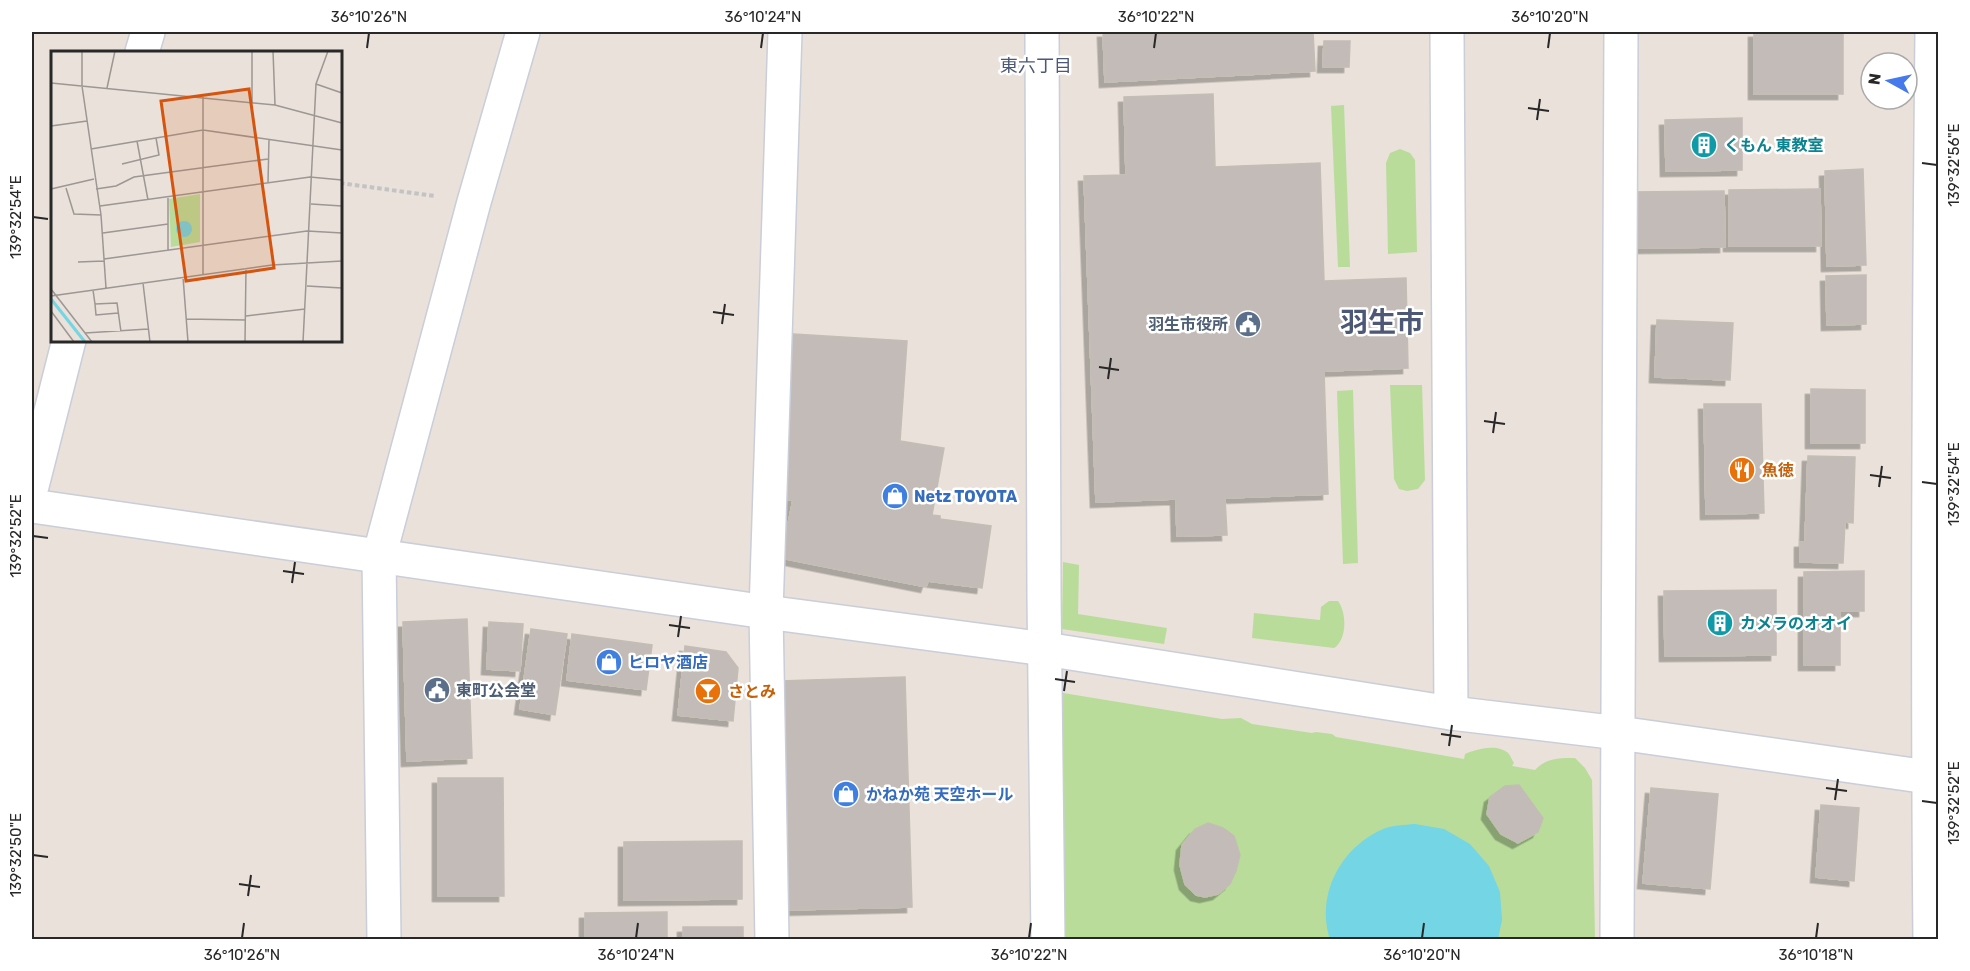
<svg xmlns="http://www.w3.org/2000/svg" width="1970" height="971" viewBox="0 0 1970 971" font-family="Rubik,'Noto Sans JP',sans-serif">
  <defs>
    <filter id="shadow"><feDropShadow dx="-5.5" dy="5.5" stdDeviation="0" flood-color="#0004"/></filter>
  </defs>
  <rect width="100%" height="100%" fill="#e9e1da"/>
  <!-- green -->
  <g fill="#b9dc9b">
    <path d="M1344 105 1350 267H1338L1331 106Z"/>
    <path d="M1400 149 1410 153 1415 160 1417 252 1388 254 1386 163 1390 153Z"/>
    <path d="M1390 385H1422L1425 480 1418 489 1407 491 1399 489 1394 479Z"/>
    <path d="M1353 390 1358 563 1343 564 1337 391Z"/>
    <path d="M1063 562 1079 565 1078 614 1167 628 1164 644 1062 629Z"/>
    <path d="M1329 601H1338C1347 613 1347 640 1334 648L1252 638 1254 613 1320 620 1321 607Z"/>
    <path d="M1057 692 1222 719 1241 718 1252 724 1312 733 1316 732 1332 734 1336 737 1464 759 1465 754C1477 749 1498 743 1509 754 1511 757 1512 760 1514 763L1512 766 1535 770C1546 758 1559 758 1575 758L1585 768 1592 780 1595 939H1065Z"/>
  </g>
  <!-- water -->
  <path fill="#74d5e4" d="M1415 824 1444 829 1470 844 1489 866 1500 892 1502 920 1498 939H1330C1316 895 1340 848 1383 829 1392 825 1404 825 1415 824Z"/>
  <!-- building -->
  <g fill="#c2bbb7" stroke="#c4bdb4" stroke-width="1.5" filter="url(#shadow)">
    <path d="M1103 32H1313L1315 71 1105 82Z"/>
    <rect x="1754" y="32" width="89" height="62"/>
    <path d="M1324 41H1350L1349 67H1323Z"/>
    <path d="M1213 94 1215 167 1320 163 1324 281 1406 278 1408 368 1324 371 1328 494 1225 498 1227 535 1177 536 1176 499 1096 502 1084 176 1126 175 1124 97Z"/>
    <path d="M1742 118V170L1666 171 1665 120Z"/>
    <path d="M1863 169 1866 265 1827 266 1825 171Z"/>
    <path d="M1820 189 1821 246H1729V190Z"/>
    <path d="M1724 191 1725 247 1634 248 1633 192Z"/>
    <path d="M1866 275V324L1827 325 1826 276Z"/>
    <path d="M1657 320 1733 323 1730 380 1655 377Z"/>
    <path d="M793 334 907 341 900 441 944 448 932 515 940 516V519L991 526 982 588 928 581 926 587 781 558 793 500H782Z"/>
    <path d="M1811 389 1865 390V443H1811Z"/>
    <path d="M1704 404H1761L1764 513 1706 514Z"/>
    <path d="M1808 456 1855 457 1853 523 1845 522 1843 563 1800 562V542H1805Z"/>
    <path d="M1864 571V611H1840V665H1804V572Z"/>
    <path d="M1776 590V655L1665 656 1664 591Z"/>
    <path d="M467 619 472 758 407 761 403 622Z"/>
    <path d="M489 622 523 624 520 671 487 669Z"/>
    <path d="M531 629 567 634 555 715 520 709Z"/>
    <path d="M572 634 652 645 646 690 567 680Z"/>
    <path d="M685 646 726 652 738 668 733 721 678 715Z"/>
    <path d="M905 677 912 907 786 910 780 681Z"/>
    <path d="M438 778H503L504 896H438Z"/>
    <path d="M1519 785 1543 818 1538 832 1518 843 1501 834 1487 814 1490 797 1505 786Z"/>
    <path d="M1651 788 1718 794 1710 889 1643 883Z"/>
    <path d="M1821 805 1859 808 1854 881 1816 877Z"/>
    <path d="M1208 823 1223 828 1234 836 1240 855 1236 871 1230 884 1218 894 1205 897 1196 895 1185 884 1180 865 1182 845 1195 829Z"/>
    <path d="M742 841V899L624 900V842Z"/>
    <path d="M667 912V940H585V913Z"/>
    <rect x="683" y="927" width="60" height="13"/>
  </g>
  <g fill="none" stroke-linecap="round" stroke-linejoin="round">
    <defs>
      <g id="minor">
        <path d="M1042 32 1044 596 1048 940"/>
        <path d="M1447 32 1451 713"/>
        <path d="M142 52 148 32"/>
        <path d="M32 486 69 340"/>
        <path d="M32 506 766 612 1045 649 1451 713 1619 733 1928 777"/>
        <path d="M384 940 379 557 474 202 523 32"/>
        <path d="M772 940 766 612 785 32"/>
        <path d="M1617 940 1621 32"/>
        <path d="M1930 940C1927 637 1929 334 1932 32"/>
      </g>
    </defs>
    <!-- minor casing -->
    <use href="#minor" stroke="#c9ced9" stroke-width="36"/>
    <!-- path -->
    <path stroke="#c3c3c3" stroke-width="4" stroke-dasharray="4.5 3" stroke-linecap="butt" d="M340 183 435 196"/>
    <!-- minor -->
    <use href="#minor" stroke="#fff" stroke-width="33"/>
  </g>
  <!-- ticks -->
  <path fill="none" stroke="#282828" stroke-width="2" d="M367 48 369 33M761 48 763 33M1154 48 1156 33M1548 48 1550 33M1528 108 1549 111M1537 120 1540 99M1922 163 1937 165M33 217 48 219M713 312 734 315M722 324 725 304M1099 367 1119 370M1108 379 1111 358M1484 421 1505 424M1493 433 1496 412M1870 475 1891 478M1922 482 1937 484M1879 487 1882 466M33 536 48 538M283 571 304 574M292 583 295 562M669 625 690 628M678 637 681 616M1055 679 1075 682M1064 691 1067 671M1441 734 1461 737M1449 746 1452 725M1826 788 1847 791M1835 800 1838 779M1922 801 1937 803M33 855 48 857M239 884 260 887M248 896 251 875M242 938 244 923M636 938 638 923M1029 938 1031 923M1422 938 1424 923M1816 938 1818 923"/>
  <!-- icons -->
  <defs>
    <symbol id="building-disc" viewBox="-11 -11 22 22"><circle r="9.5" fill="#0f9aa8" stroke="#fff"/><path d="M-4-6H4V6H1V3H-1V6H-4ZM-2.5-4.3h1.7v1.8h-1.7ZM.8-4.3h1.7v1.8H.8ZM-2.5-1h1.7V.8h-1.7ZM.8-1h1.7V.8H.8Z" fill="#fff"/></symbol>
    <symbol id="civic-disc" viewBox="-11 -11 22 22"><circle r="9.5" fill="#5c6f8a" stroke="#fff"/><path d="M-.6-6.5H3V-4.5H.6V-3L4-1V1h2V6H-6V1h2V-1L-.6-3ZM-1.2 2.5V6h2.4V2.5Z" fill="#fff"/></symbol>
    <symbol id="restaurant-disc" viewBox="-11 -11 22 22"><circle r="9.5" fill="#e8710a" stroke="#fff"/><path d="M-5-6h1v4h1v-4h1v4h1v-4h1v5L-1.5 .5V6h-2V.5L-5-1ZM5-6V6H3V1.5H1.5Q1.5-4 5-6Z" fill="#fff"/></symbol>
    <symbol id="shop-disc" viewBox="-11 -11 22 22"><circle r="9.5" fill="#3f7fe0" stroke="#fff"/><path d="M-5-2.5h2.3a2.7 3.5 0 0 1 5.4 0H5L5.5 6h-11ZM-1.5-2.5h3a1.5 2.3 0 0 0-3 0Z" fill="#fff"/></symbol>
    <symbol id="bar-disc" viewBox="-11 -11 22 22"><circle r="9.5" fill="#e8710a" stroke="#fff"/><path d="M-6-5H6L.8 .8V4.5H3.5V6h-7V4.5H-.8V.8Z" fill="#fff"/></symbol>
  </defs>
  <g fill-rule="evenodd">
    <use href="#building-disc" x="1689" y="130" width="30" height="30"/>
    <use href="#civic-disc" x="1233" y="309" width="30" height="30"/>
    <use href="#restaurant-disc" x="1727" y="455" width="30" height="30"/>
    <use href="#shop-disc" x="880" y="481" width="30" height="30"/>
    <use href="#building-disc" x="1705" y="608" width="30" height="30"/>
    <use href="#shop-disc" x="594" y="647" width="30" height="30"/>
    <use href="#civic-disc" x="422" y="675" width="30" height="30"/>
    <use href="#bar-disc" x="693" y="676" width="30" height="30"/>
    <use href="#shop-disc" x="831" y="779" width="30" height="30"/>
  </g>
  <g text-anchor="middle" dominant-baseline="central" stroke-width="5" stroke-linejoin="round" paint-order="stroke">
    <!-- culture labels -->
    <g font-size="16" font-weight="bold" fill="#0d838f" stroke="#fff" text-anchor="start">
      <text x="1724" y="145">くもん 東教室</text>
      <text x="1740" y="623">カメラのオオイ</text>
    </g>
    <!-- service labels -->
    <g font-size="16" font-weight="bold" fill="#4e5e75" stroke="#fff" text-anchor="end">
      <text x="1228" y="324">羽生市役所</text>
      <text x="456" y="690" text-anchor="start">東町公会堂</text>
    </g>
    <!-- food labels -->
    <g font-size="16" font-weight="bold" fill="#c56008" stroke="#fff" text-anchor="start">
      <text x="1762" y="470">魚徳</text>
      <text x="728" y="691">さとみ</text>
    </g>
    <!-- shop labels -->
    <g font-size="16" font-weight="bold" fill="#366cbe" stroke="#fff" text-anchor="start">
      <text x="914" y="496">Netz TOYOTA</text>
      <text x="628" y="662">ヒロヤ酒店</text>
      <text x="866" y="794">かねか苑 天空ホール</text>
    </g>
    <!-- neighbourhood labels -->
    <g font-size="18" fill="#4c5875" stroke="#fff">
      <text x="1036" y="66">東六丁目</text>
    </g>
    <!-- town labels -->
    <g font-size="28" font-weight="bold" fill="#4c5875" stroke="#fff">
      <text x="1382" y="322">羽生市</text>
    </g>
  </g>
  <!-- overview -->
  <g transform="translate(51 51)">
    <rect width="291" height="291" fill="#e9e1da"/>
    <path d="M149 143V191L120 196 118 148Z" fill="#b9dc9b"/>
    <path d="M125 178a8 8 0 1 1 16 0a8 8 0 1 1-16 0Z" fill="#74d5e4"/>
    <path fill="none" stroke="#74d5e4" stroke-width="3" d="M0 248 34 291"/>
    <path fill="none" stroke="#9c9793" stroke-width="1.5" d="M31 0V35L50 164 55 237M222 0 224 54M0 32 224 54 291 72M265 33 291 42M56 37 64 0M201 52V0M0 75 36 70M86 90 97 149M40 98 152 79 291 99M71 113 108 104 105 87M217 132 218 88M15 137 23 163 50 164M0 138 43 128M45 138 65 135 83 126 217 108M117 147V199M260 153 291 155M49 155 259 126 291 129M52 182 117 173M53 208 256 180 291 182M27 211 53 210M152 223V46M132 226 137 291M92 232 99 291M256 235 291 237M0 238 41 291M42 239 44 253 66 252 70 281M0 245 221 214 291 210M44 253 45 264 67 262M0 260 23 291M195 265 254 258M135 268 195 269M34 282 97 278M194 291 195 217M252 291 265 33 277 0"/>
    <path fill="#d5540f" fill-opacity="0.15" stroke="#d5540f" stroke-width="3" d="M198 38 223 217 135 230 110 50Z"/>
    <rect width="291" height="291" fill="none" stroke="#282828" stroke-width="3"/>
  </g>
  <!-- border -->
  <rect width="1970" height="971" fill="none" stroke="#ffffff" stroke-width="66"/>
  <!-- north arrow -->
  <g transform="translate(1889 81) rotate(278)"><circle r="28" fill="#ffffff" stroke="#a9a9a9" stroke-width="1.5"/>
  <path d="M0-4.5L10 22L0 15L-10 22Z" fill="#4679eb"/>
  <text y="-9" font-size="16" font-weight="bold" text-anchor="middle" fill="#282828">N</text>
  </g>
  <rect x="33" y="33" width="1904" height="905" fill="none" stroke="#282828" stroke-width="2"/>
  <g font-size="15" text-anchor="middle" fill="#282828">
    <text x="369" y="22">36°10'26"N</text>
    <text x="763" y="22">36°10'24"N</text>
    <text x="1156" y="22">36°10'22"N</text>
    <text x="1550" y="22">36°10'20"N</text>
    <text transform="translate(1954 165) rotate(-90)" y="5">139°32'56"E</text>
    <text transform="translate(16 217) rotate(-90)" y="5">139°32'54"E</text>
    <text transform="translate(1954 484) rotate(-90)" y="5">139°32'54"E</text>
    <text transform="translate(16 536) rotate(-90)" y="5">139°32'52"E</text>
    <text transform="translate(1954 803) rotate(-90)" y="5">139°32'52"E</text>
    <text transform="translate(16 855) rotate(-90)" y="5">139°32'50"E</text>
    <text x="242" y="960">36°10'26"N</text>
    <text x="636" y="960">36°10'24"N</text>
    <text x="1029" y="960">36°10'22"N</text>
    <text x="1422" y="960">36°10'20"N</text>
    <text x="1816" y="960">36°10'18"N</text>
  </g>
</svg>
